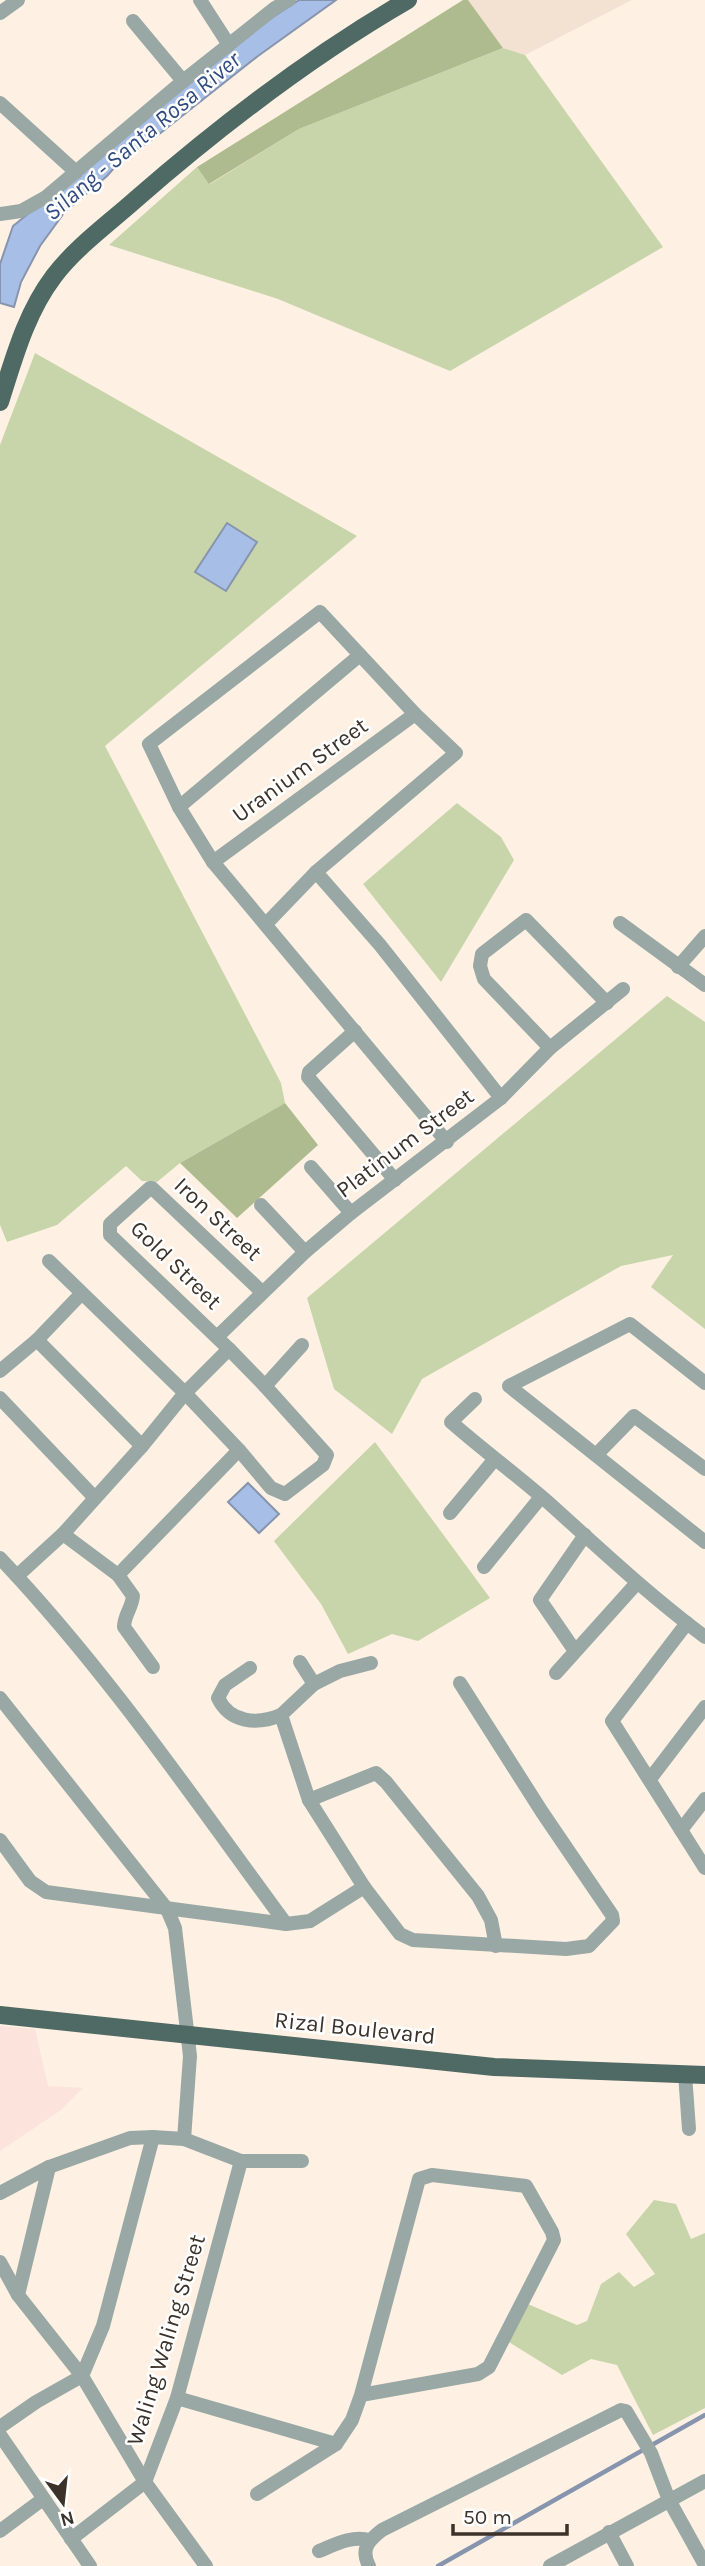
<svg xmlns="http://www.w3.org/2000/svg" width="705" height="2566" viewBox="0 0 705 2566" font-family="Karla,sans-serif">
  <rect width="100%" height="100%" fill="#fef1e3"/>
  <!-- commercial -->
  <path fill="#fce3db" d="M0 2026 35 2029 48 2086 83 2088 61 2110 0 2151Z"/>
  <!-- industrial -->
  <path fill="#f3e2d1" d="M468 0H632L525 55 503 48Z"/>
  <!-- green -->
  <g fill="#c8d5aa">
    <path d="M503 48 525 55 663 247 450 371 278 299 109 245 197 167 210 184 299 129Z"/>
    <path d="M35 353 357 536 105 746 281 1083 285 1103 180 1163 157 1182 142 1181 126 1166 57 1225 7 1242 0 1225V445Z"/>
    <path d="M457 803 501 837 514 860 441 982 363 884Z"/>
    <path d="M667 996 705 1022V1329L651 1287 673 1255 621 1266 422 1379 392 1434 334 1389 307 1298Z"/>
    <path d="M375 1442 490 1598 418 1641 392 1634 348 1654 321 1604 274 1541Z"/>
    <path d="M654 2200 676 2204 691 2239 705 2233V2408L653 2435 617 2365 591 2359 562 2375 504 2339 523 2302 577 2325 587 2321 601 2284 619 2272 634 2287 655 2274 626 2234Z"/>
  </g>
  <!-- forest -->
  <g fill="#aebb8e">
    <path d="M463 0H468L503 48 299 129 209 184 197 167Z"/>
    <path d="M285 1103 318 1145 237 1218 180 1163Z"/>
  </g>
  <!-- water -->
  <g fill="#a7bee6" stroke="#8794ad" stroke-width="2">
    <path d="M299 0H336L258 56 153 139 122 159 107 176 64 213 40 246 21 282 14 307 0 303V264L13 226 267 21Z"/>
    <path d="M227 523 257 542 226 591 195 572Z"/>
    <path d="M248 1483 279 1514 259 1533 228 1502Z"/>
  </g>
  <g fill="none" stroke-linecap="round" stroke-linejoin="round">
    <!-- stream -->
    <path stroke="#8794ad" stroke-width="4.5" d="M438 2566 705 2415"/>
    <!-- minor -->
    <g stroke="#99a8a4" stroke-width="14">
      <path d="M200 0 229 45"/>
      <path d="M0 13 18 0"/>
      <path d="M133 21 183 81"/>
      <path d="M0 103 76 172"/>
      <path d="M0 214 21 211 46 197 183 81 275 8 289 0"/>
      <path d="M179 807 360 655"/>
      <path d="M213 862 415 714"/>
      <path d="M316 872 380 945 501 1098"/>
      <path d="M620 923 705 985"/>
      <path d="M266 924 316 872 456 753 415 714 320 612 149 744 179 807 213 862 447 1142"/>
      <path d="M678 967 705 936"/>
      <path d="M355 1031 309 1072 308 1077 395 1180"/>
      <path d="M550 1048 484 979 480 966 482 954 526 920 607 1003"/>
      <path d="M311 1167 351 1213"/>
      <path d="M261 1205 305 1252"/>
      <path d="M49 1261 185 1393 239 1450 271 1488 285 1494 323 1465 327 1455 265 1386"/>
      <path d="M262 1292 152 1188H150L110 1224V1235L229 1349 265 1386 302 1345"/>
      <path d="M217 1337 305 1252 351 1213 501 1098 550 1048 623 989"/>
      <path d="M37 1340 142 1446"/>
      <path d="M0 1371 37 1340 81 1294"/>
      <path d="M705 1383 630 1324 509 1386 705 1542"/>
      <path d="M0 1398 94 1497"/>
      <path d="M475 1399 451 1422C483 1450 518 1476 550 1504 601 1550 650 1596 705 1637"/>
      <path d="M597 1454 634 1416 705 1469"/>
      <path d="M450 1513 494 1460"/>
      <path d="M63 1534 118 1575 133 1596C132 1608 124 1615 124 1627L153 1667"/>
      <path d="M0 1558C107 1671 194 1799 286 1924"/>
      <path d="M484 1567 541 1497"/>
      <path d="M118 1575 239 1450"/>
      <path d="M17 1576 63 1534 142 1446 185 1393 229 1349"/>
      <path d="M687 1623 612 1721 705 1868"/>
      <path d="M575 1651 540 1600 585 1535"/>
      <path d="M300 1662 314 1684 340 1671 371 1663"/>
      <path d="M250 1668 225 1685 218 1698C230 1723 257 1725 281 1715"/>
      <path d="M556 1673 636 1584"/>
      <path d="M314 1684 281 1715 309 1800 364 1887 400 1934 413 1940 566 1949 589 1946 613 1921 612 1915 542 1812 460 1683"/>
      <path d="M0 1698 167 1909 175 1928 190 2056 184 2139"/>
      <path d="M650 1779 705 1707"/>
      <path d="M309 1800 376 1773 386 1782 478 1896 491 1920 496 1946"/>
      <path d="M681 1830 705 1799"/>
      <path d="M0 1840 30 1881 46 1892 286 1924 310 1921 364 1887"/>
      <path d="M685 2074 689 2129"/>
      <path d="M153 2137 130 2138 49 2167 18 2295 82 2376 145 2482 206 2566"/>
      <path d="M0 2193 49 2167"/>
      <path d="M0 2262 18 2295"/>
      <path d="M177 2398 336 2444"/>
      <path d="M0 2427 36 2402 82 2376 103 2326 153 2137 184 2139 241 2161H302"/>
      <path d="M0 2435 90 2566"/>
      <path d="M257 2494 336 2444 352 2420 361 2395 419 2179 432 2175 526 2186 552 2232 554 2240 489 2367 478 2374 361 2395"/>
      <path d="M0 2531 43 2499"/>
      <path d="M609 2532 627 2566"/>
      <path d="M71 2539 145 2482 177 2398 241 2161"/>
      <path d="M319 2551C334 2545 353 2535 369 2540"/>
      <path d="M369 2566C360 2549 369 2540 382 2530L621 2410 626 2411 651 2453 669 2500 705 2565"/>
      <path d="M550 2566 705 2481"/>
    </g>
    <!-- major -->
    <g stroke="#4f6a64" stroke-width="18">
      <path d="M0 402C14 358 26 313 54 276 76 247 108 224 135 200 220 126 311 56 408 0"/>
      <path d="M0 2015 494 2067 705 2075"/>
    </g>
  </g>
  <g text-anchor="middle" dominant-baseline="central" stroke-width="5" stroke-linejoin="round" paint-order="stroke">
    <!-- street labels -->
    <g font-size="23" fill="#3b3229" stroke="#fff">
      <text transform="translate(300 770) rotate(-36)">Uranium Street</text>
      <text transform="translate(405 1143) rotate(-37)">Platinum Street</text>
      <text transform="translate(218 1219) rotate(43)">Iron Street</text>
      <text transform="translate(176 1265) rotate(44)">Gold Street</text>
      <text transform="translate(355 2028) rotate(6)">Rizal Boulevard</text>
      <text transform="translate(166 2340) rotate(-73)">Waling Waling Street</text>
    </g>
    <!-- water labels -->
    <g font-size="24" font-style="italic" fill="#304b7f" stroke="#fff">
      <text transform="translate(142 136) rotate(-40)">Silang - Santa Rosa River</text>
    </g>
  </g>
  <!-- north arrow -->
  <g transform="translate(63 2503) rotate(165)" stroke="#ffffff" stroke-width="5" paint-order="stroke">
  <path d="M0-5L12 26L0 18L-12 26Z" fill="#3b3229"/>
  <text y="-10" font-size="19" font-weight="bold" text-anchor="middle" fill="#3b3229">N</text>
  </g>
  <!-- scale -->
  <path d="M453 2524v10h114v-10" fill="none" stroke="#3b3229" stroke-width="3.5"/>
  <text x="463" y="2524" font-size="21" fill="#3b3229" stroke="#ffffff" stroke-width="5" paint-order="stroke">50 m</text>
</svg>
